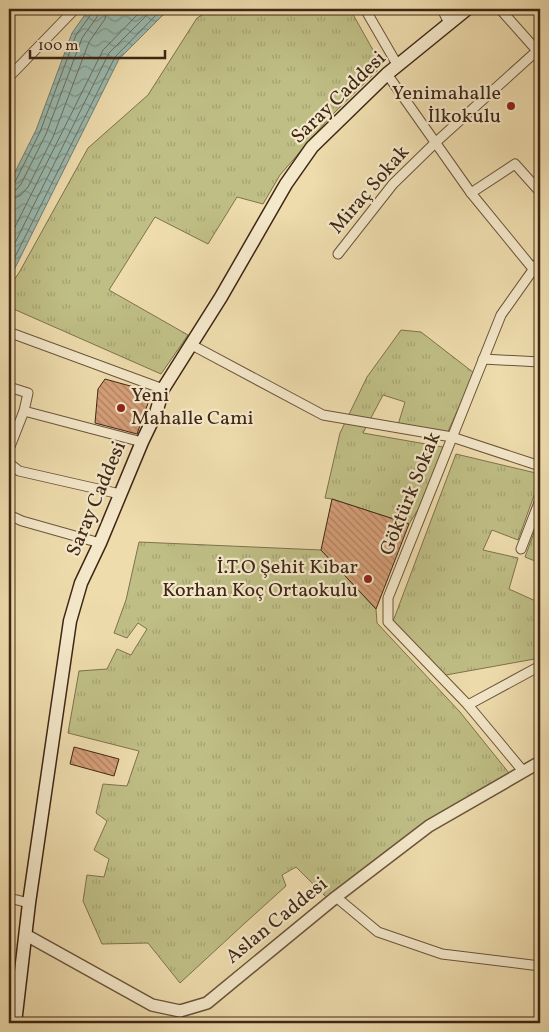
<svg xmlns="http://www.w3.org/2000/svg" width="549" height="1032" viewBox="0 0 549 1032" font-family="Vollkorn,serif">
  <defs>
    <pattern id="grass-tufts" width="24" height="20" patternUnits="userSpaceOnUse" patternTransform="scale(1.25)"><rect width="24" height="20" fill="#bfbe85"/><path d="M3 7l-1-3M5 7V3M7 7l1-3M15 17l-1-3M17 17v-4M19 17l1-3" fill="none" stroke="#a5a372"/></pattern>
    <pattern id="water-waves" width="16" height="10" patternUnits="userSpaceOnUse" patternTransform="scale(1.25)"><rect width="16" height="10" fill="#9abaaf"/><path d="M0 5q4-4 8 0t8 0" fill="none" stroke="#7f978d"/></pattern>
    <pattern id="building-back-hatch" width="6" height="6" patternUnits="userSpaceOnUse" patternTransform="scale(1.25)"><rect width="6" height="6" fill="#d59e78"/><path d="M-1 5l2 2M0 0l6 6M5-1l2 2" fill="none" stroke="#ae8161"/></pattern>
  </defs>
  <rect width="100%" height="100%" fill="#eedcad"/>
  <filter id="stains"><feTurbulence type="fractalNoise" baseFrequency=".004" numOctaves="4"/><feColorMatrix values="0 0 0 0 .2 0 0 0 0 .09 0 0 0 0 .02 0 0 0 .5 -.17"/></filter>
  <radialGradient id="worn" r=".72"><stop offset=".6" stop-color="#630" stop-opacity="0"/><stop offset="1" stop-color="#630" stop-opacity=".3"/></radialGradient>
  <!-- grass -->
  <g fill="url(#grass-tufts)" stroke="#7f724d">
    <path d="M212 9H350L382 66 330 117 280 175 263 204 237 197 208 244 155 217 109 290 188 335 161 374 9 307V288L20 271 88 148 148 95 197 18Z"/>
    <path d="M401 330 421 332 474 373 446 436 397 428 405 402 383 395 363 433 443 447 422 503 409 524 332 499 325 498 340 433 367 377Z"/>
    <path d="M456 454 540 474V479L518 540 492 530 483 550 518 558 509 589 540 603V658L446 675 392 624Z"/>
    <path d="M540 516V563L525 557Z"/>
    <path d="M139 542 321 550 376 609 377 623 460 712 513 778 328 899 296 867 282 875 286 886 245 923 180 983 148 943 102 944 83 901 87 875 104 877 109 859 94 850 107 821 96 813 103 784 127 786 139 751 68 733 79 671 107 669 117 649 131 655 147 629 138 623 127 638 114 633 126 600Z"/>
  </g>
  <!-- water -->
  <path fill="url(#water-waves)" stroke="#767f71" d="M89 9H169L119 59 9 280V184L36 130 72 33Z"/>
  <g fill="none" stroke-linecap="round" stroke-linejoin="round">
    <!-- shore -->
    <g stroke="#6c7062" stroke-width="1">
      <path d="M9 185 13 184 15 182 40 132 76 35 92 13 93 9"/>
      <path d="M9 191 16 190 21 184 46 134 82 38 97 17 99 9"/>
      <path d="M9 199 15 198 21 195 28 187 53 137 89 42 105 19 107 9"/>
      <path d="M9 239 103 50 143 9"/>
      <path d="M9 255 109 53 153 9"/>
      <path d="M9 269 115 57 162 9"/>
    </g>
  </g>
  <!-- building -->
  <g fill="url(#building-back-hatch)" stroke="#3f2615">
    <path d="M105 379 152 392 137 434 95 423 98 389Z"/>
    <path d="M332 499 409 524 376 609 321 550Z"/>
    <path d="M74 747 119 759 114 776 70 764Z"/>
  </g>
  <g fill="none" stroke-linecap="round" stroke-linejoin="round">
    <defs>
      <g id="minor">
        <path d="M365 9 398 66"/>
        <path d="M442 9 449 23"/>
        <path d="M500 9 540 54"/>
        <path d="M387 74 471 193 534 270 540 274"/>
        <path d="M9 77 75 9"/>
        <path d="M471 193 515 164 540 192"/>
        <path d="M338 254 393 184 435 143 540 48"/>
        <path d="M11 333 163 389"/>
        <path d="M190 344 323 415 452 437 540 466"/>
        <path d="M483 359 540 362"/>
        <path d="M9 387 28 393 24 411 9 449"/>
        <path d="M24 411 142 442"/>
        <path d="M9 463 19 471 120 494"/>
        <path d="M9 515 22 521 100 543"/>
        <path d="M521 549 540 500"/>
        <path d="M468 705 540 666"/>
        <path d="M523 771 468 705 388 622V598L501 315 540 260"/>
        <path d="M336 897 378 932 442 954 540 966"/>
        <path d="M9 898 29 903"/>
      </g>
      <path id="tertiary" d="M26 935 152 1005 180 1011 207 1003 336 897 429 826 540 762"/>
      <path id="secondary" d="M15 1023 29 903 70 621 81 583 100 543 142 442 156 413 163 389 221 297 286 184 312 147 387 74 467 9"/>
    </defs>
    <!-- minor casing -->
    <use href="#minor" stroke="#6b543b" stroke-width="11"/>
    <!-- tertiary casing -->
    <use href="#tertiary" stroke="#6b543b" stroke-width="14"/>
    <!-- secondary casing -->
    <use href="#secondary" stroke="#3f2615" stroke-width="15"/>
    <!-- minor -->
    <use href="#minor" stroke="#f4e8ca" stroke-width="9"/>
    <!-- tertiary -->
    <use href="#tertiary" stroke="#f4e8ca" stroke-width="11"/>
    <!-- secondary -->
    <use href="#secondary" stroke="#f4e8ca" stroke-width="12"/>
  </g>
  <!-- markers -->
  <g fill="#8f2418" stroke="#f4e8ca" stroke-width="2">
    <circle cx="511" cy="106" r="5"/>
    <circle cx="121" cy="408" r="5"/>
    <circle cx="368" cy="579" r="5"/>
  </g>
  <g text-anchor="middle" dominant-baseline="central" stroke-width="4.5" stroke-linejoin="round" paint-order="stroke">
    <!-- poi labels -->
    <g font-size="20" fill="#3f2615" stroke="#f4e8ca" text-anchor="end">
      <text x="501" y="94">Yenimahalle<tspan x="501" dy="23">İlkokulu</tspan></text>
      <text x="131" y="396" text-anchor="start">Yeni<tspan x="131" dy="23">Mahalle Cami</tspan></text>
      <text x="358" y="568">İ.T.O Şehit Kibar<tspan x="358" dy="23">Korhan Koç Ortaokulu</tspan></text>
    </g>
    <!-- street labels -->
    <g font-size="20" fill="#3f2615" stroke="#f4e8ca">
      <text transform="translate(339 98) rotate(-44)">Saray Caddesi</text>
      <text transform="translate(370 190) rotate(-49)">Miraç Sokak</text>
      <text transform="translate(411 494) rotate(-68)">Göktürk Sokak</text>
      <text transform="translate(97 499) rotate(-67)">Saray Caddesi</text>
      <text transform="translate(277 921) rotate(-39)">Aslan Caddesi</text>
    </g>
  </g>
  <!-- margin -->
  <rect width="549" height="1032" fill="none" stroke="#eedcad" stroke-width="30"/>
  <rect x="10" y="10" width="529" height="1012" fill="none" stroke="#3f2615" stroke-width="2.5"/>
  <rect x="15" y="15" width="519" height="1002" fill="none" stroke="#3f2615"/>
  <!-- scale -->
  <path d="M30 50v8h135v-8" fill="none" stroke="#3f2615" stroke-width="2.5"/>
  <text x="38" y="50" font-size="15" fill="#3f2615" stroke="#f4e8ca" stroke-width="4" paint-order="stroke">100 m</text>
  <rect width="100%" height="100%" filter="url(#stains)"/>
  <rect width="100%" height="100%" fill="url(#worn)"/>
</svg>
